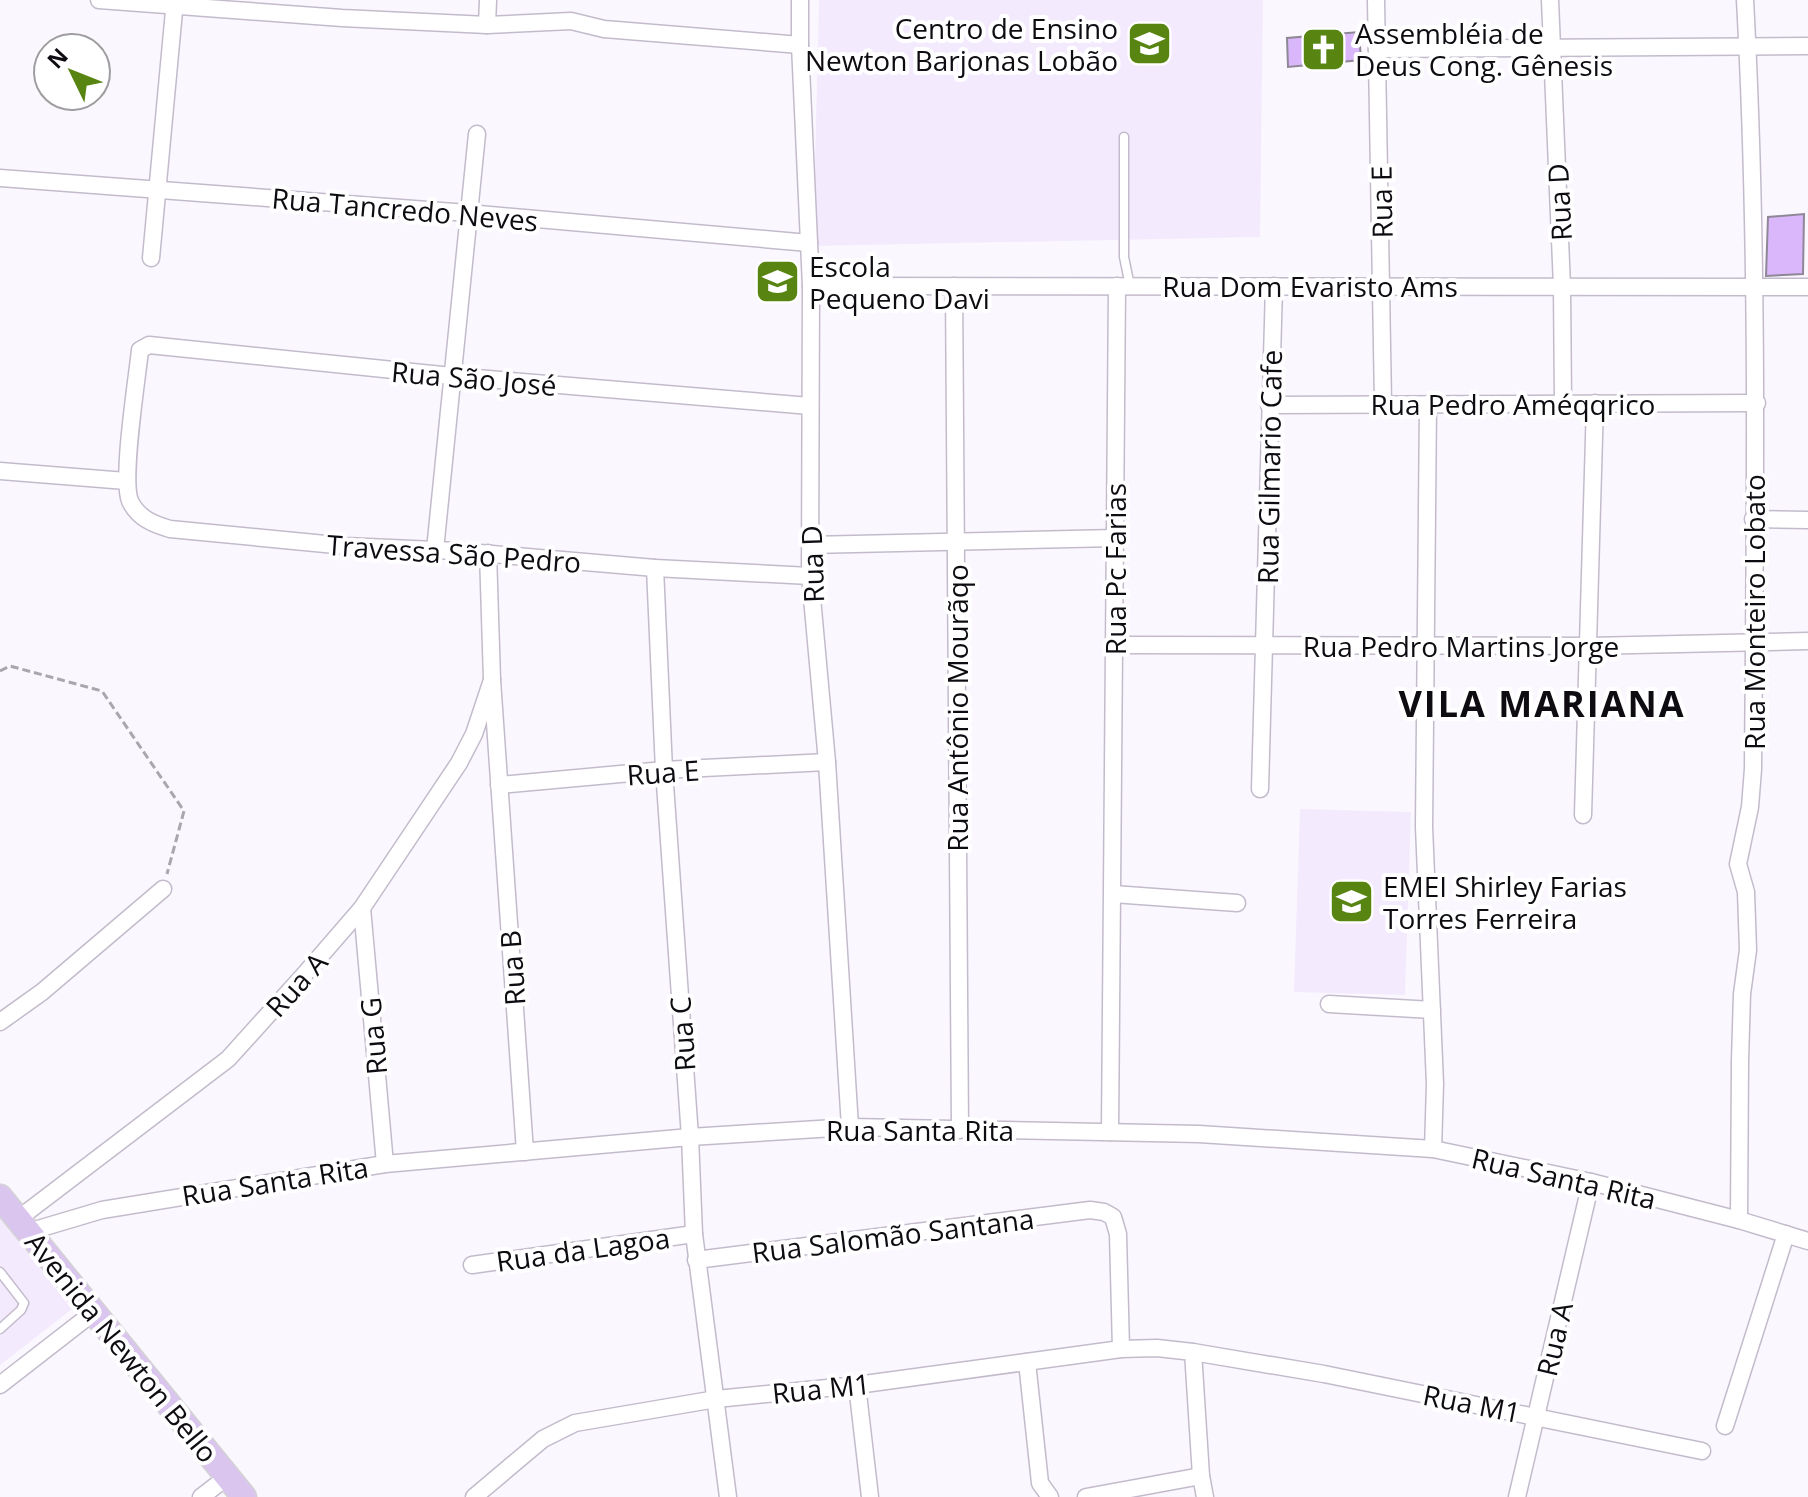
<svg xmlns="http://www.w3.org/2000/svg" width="1808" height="1497" viewBox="0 0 1808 1497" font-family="'Open Sans',sans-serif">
  <rect width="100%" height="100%" fill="#fbf7fe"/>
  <!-- built -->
  <g fill="#f4eafd">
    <path d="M819 0H1263L1260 237 813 246Z"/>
    <path d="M1300 809 1411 812 1405 995 1294 992Z"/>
    <path d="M0 1218 72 1309 0 1365Z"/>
  </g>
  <!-- building -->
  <g fill="#dab6fb" stroke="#8e8796" stroke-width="2">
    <path d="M1359 32 1361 60 1288 67 1287 38Z"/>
    <path d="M1804 214 1803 274 1766 276 1768 217Z"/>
  </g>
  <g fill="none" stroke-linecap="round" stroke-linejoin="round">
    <defs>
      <g id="lane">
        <path d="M1124 137V257L1130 286"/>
        <path d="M0 1272 24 1303 21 1310 0 1329"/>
      </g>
      <g id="street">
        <path d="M99 0 342 18 487 25 571 21 604 29 800 45"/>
        <path d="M800 0V45L811 286 810 576 827 762 850 1127"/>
        <path d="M1376 0 1383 404"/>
        <path d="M1550 0 1562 287 1563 404"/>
        <path d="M487 25 488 0"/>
        <path d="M1377 49 1808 46"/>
        <path d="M0 178 468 213 809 243"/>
        <path d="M151 258 175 0"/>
        <path d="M811 286 1808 287"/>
        <path d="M954 286 960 1130"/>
        <path d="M1428 404 1424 827 1435 1084 1433 1149"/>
        <path d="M1269 405 1757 403"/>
        <path d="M0 471 126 481"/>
        <path d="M1753 519 1808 520"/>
        <path d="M810 545 1115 538"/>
        <path d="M435 550 477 134"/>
        <path d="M488 553 492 680 525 1152"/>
        <path d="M655 568 664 770 690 1137 694 1234 728 1497"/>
        <path d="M810 576 655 568 457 551 346 546 170 529C153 524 138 518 130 501 121 479 137 379 140 350L149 345 452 376 810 406"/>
        <path d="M1114 645 1589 646 1808 641"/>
        <path d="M499 785 664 770 827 762"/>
        <path d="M1260 789 1274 286"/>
        <path d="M1583 815 1595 403"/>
        <path d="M1113 894 1237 903"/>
        <path d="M362 908 385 1164"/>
        <path d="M1329 1004 1432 1010"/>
        <path d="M0 1022 42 992 163 889"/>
        <path d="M1110 1132 1117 286"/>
        <path d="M18 1219 228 1059 303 976 362 908 459 763 474 734 492 680"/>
        <path d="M1739 1220 1740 1061 1742 994 1748 950 1746 892 1738 864 1750 807 1753 769C1755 513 1759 256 1745 0"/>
        <path d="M28 1232 102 1210 385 1164 690 1137 850 1127 1199 1134 1433 1149 1591 1182 1739 1220 1808 1241"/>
        <path d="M696 1260 1090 1210 1104 1212 1113 1217 1118 1234 1121 1349"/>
        <path d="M472 1265 694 1234"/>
        <path d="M1193 1352 1324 1374 1702 1451"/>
        <path d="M1027 1362 1040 1483 1050 1497"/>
        <path d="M0 1385 94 1312"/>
        <path d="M857 1385 870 1497"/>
        <path d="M1725 1426 1786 1234"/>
        <path d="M201 1497 227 1477"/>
        <path d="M474 1497 543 1439 575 1423 716 1399 857 1385 1121 1349 1157 1348 1193 1352 1201 1476 1205 1497"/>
        <path d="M1086 1497 1201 1476"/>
        <path d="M1517 1497 1591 1182"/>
      </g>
      <path id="primary" d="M0 1197 244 1497"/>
    </defs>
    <!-- lane casing -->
    <use href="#lane" stroke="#c3bbcb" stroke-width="11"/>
    <!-- street casing -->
    <use href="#street" stroke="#c3bbcb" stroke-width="19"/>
    <!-- primary casing -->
    <use href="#primary" stroke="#d4d3d4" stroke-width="27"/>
    <!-- path -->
    <path stroke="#aaa6ad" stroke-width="3" stroke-dasharray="8 4" stroke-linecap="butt" d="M0 671 10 666 102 691 184 811 167 874"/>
    <!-- lane -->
    <use href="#lane" stroke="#fff" stroke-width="8"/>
    <!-- street -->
    <use href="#street" stroke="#fff" stroke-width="16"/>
    <!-- primary -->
    <use href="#primary" stroke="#dac5ef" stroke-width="24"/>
  </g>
  <!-- icons -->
  <defs>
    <symbol id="school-square" viewBox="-11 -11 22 22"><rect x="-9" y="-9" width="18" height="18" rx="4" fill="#588411" stroke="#fff"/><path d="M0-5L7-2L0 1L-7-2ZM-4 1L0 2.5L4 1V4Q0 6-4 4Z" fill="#fff"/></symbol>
    <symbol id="church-square" viewBox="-11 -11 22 22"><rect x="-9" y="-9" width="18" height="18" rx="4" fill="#588411" stroke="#fff"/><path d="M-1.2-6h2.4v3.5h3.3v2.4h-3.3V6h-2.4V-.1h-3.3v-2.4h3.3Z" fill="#fff"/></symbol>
  </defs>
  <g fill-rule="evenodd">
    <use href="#school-square" x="1124" y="18" width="51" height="51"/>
    <use href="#church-square" x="1298" y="24" width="51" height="51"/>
    <use href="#school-square" x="752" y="256" width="51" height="51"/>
    <use href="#school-square" x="1326" y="876" width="51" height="51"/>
  </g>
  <g text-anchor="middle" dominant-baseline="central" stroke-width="8" stroke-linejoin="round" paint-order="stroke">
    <!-- poi labels -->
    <g font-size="28" fill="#0e0b11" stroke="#fff" text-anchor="start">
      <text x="1118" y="28" text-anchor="end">Centro de Ensino<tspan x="1118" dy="32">Newton Barjonas Lobão</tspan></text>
      <text x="1355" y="33">Assembléia de<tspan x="1355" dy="32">Deus Cong. Gênesis</tspan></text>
      <text x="809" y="266">Escola<tspan x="809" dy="32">Pequeno Davi</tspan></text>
      <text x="1383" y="886">EMEI Shirley Farias<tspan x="1383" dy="32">Torres Ferreira</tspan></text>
    </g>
    <!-- street labels -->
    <g font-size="28" fill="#0e0b11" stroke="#fff">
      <text transform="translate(1381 202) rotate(-91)">Rua E</text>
      <text transform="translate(1559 202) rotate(-93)">Rua D</text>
      <text transform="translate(405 209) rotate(5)">Rua Tancredo Neves</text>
      <text x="1310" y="286">Rua Dom Evaristo Ams</text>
      <text transform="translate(474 378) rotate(5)">Rua São José</text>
      <text x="1513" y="404">Rua Pedro Améqqrico</text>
      <text transform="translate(1269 467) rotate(-89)">Rua Gilmario Cafe</text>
      <text transform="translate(454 553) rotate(4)">Travessa São Pedro</text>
      <text transform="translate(812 564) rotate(-92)">Rua D</text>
      <text transform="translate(1115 569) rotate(-90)">Rua Pc Farias</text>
      <text transform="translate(1754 612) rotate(-90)">Rua Monteiro Lobato</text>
      <text x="1461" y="646">Rua Pedro Martins Jorge</text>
      <text transform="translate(957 708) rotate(-90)">Rua Antônio Mourãqo</text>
      <text transform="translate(663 772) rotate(-4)">Rua E</text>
      <text transform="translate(512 968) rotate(-94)">Rua B</text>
      <text transform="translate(296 984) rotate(-48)">Rua A</text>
      <text transform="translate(682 1034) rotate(-94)">Rua C</text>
      <text transform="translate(373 1036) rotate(-95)">Rua G</text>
      <text x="920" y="1130">Rua Santa Rita</text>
      <text transform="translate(1564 1178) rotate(13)">Rua Santa Rita</text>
      <text transform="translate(275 1181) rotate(-9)">Rua Santa Rita</text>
      <text transform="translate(893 1235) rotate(-7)">Rua Salomão Santana</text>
      <text transform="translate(583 1249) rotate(-8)">Rua da Lagoa</text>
      <text transform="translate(1554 1339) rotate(-77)">Rua A</text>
      <text transform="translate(122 1347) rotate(51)">Avenida Newton Bello</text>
      <text transform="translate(821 1388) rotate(-6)">Rua M1</text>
      <text transform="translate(1472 1403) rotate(11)">Rua M1</text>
    </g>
    <!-- district labels -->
    <g font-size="36" font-weight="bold" letter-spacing="2" fill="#0e0b11" stroke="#fff">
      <text x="1542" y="703">VILA MARIANA</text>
    </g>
  </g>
  <!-- north arrow -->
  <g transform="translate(72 72) rotate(313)"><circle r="38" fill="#ffffff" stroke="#9f9da0" stroke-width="2"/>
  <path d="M0-6L14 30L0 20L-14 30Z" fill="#588411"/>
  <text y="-12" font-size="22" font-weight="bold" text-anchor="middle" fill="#0e0b11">N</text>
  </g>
</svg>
